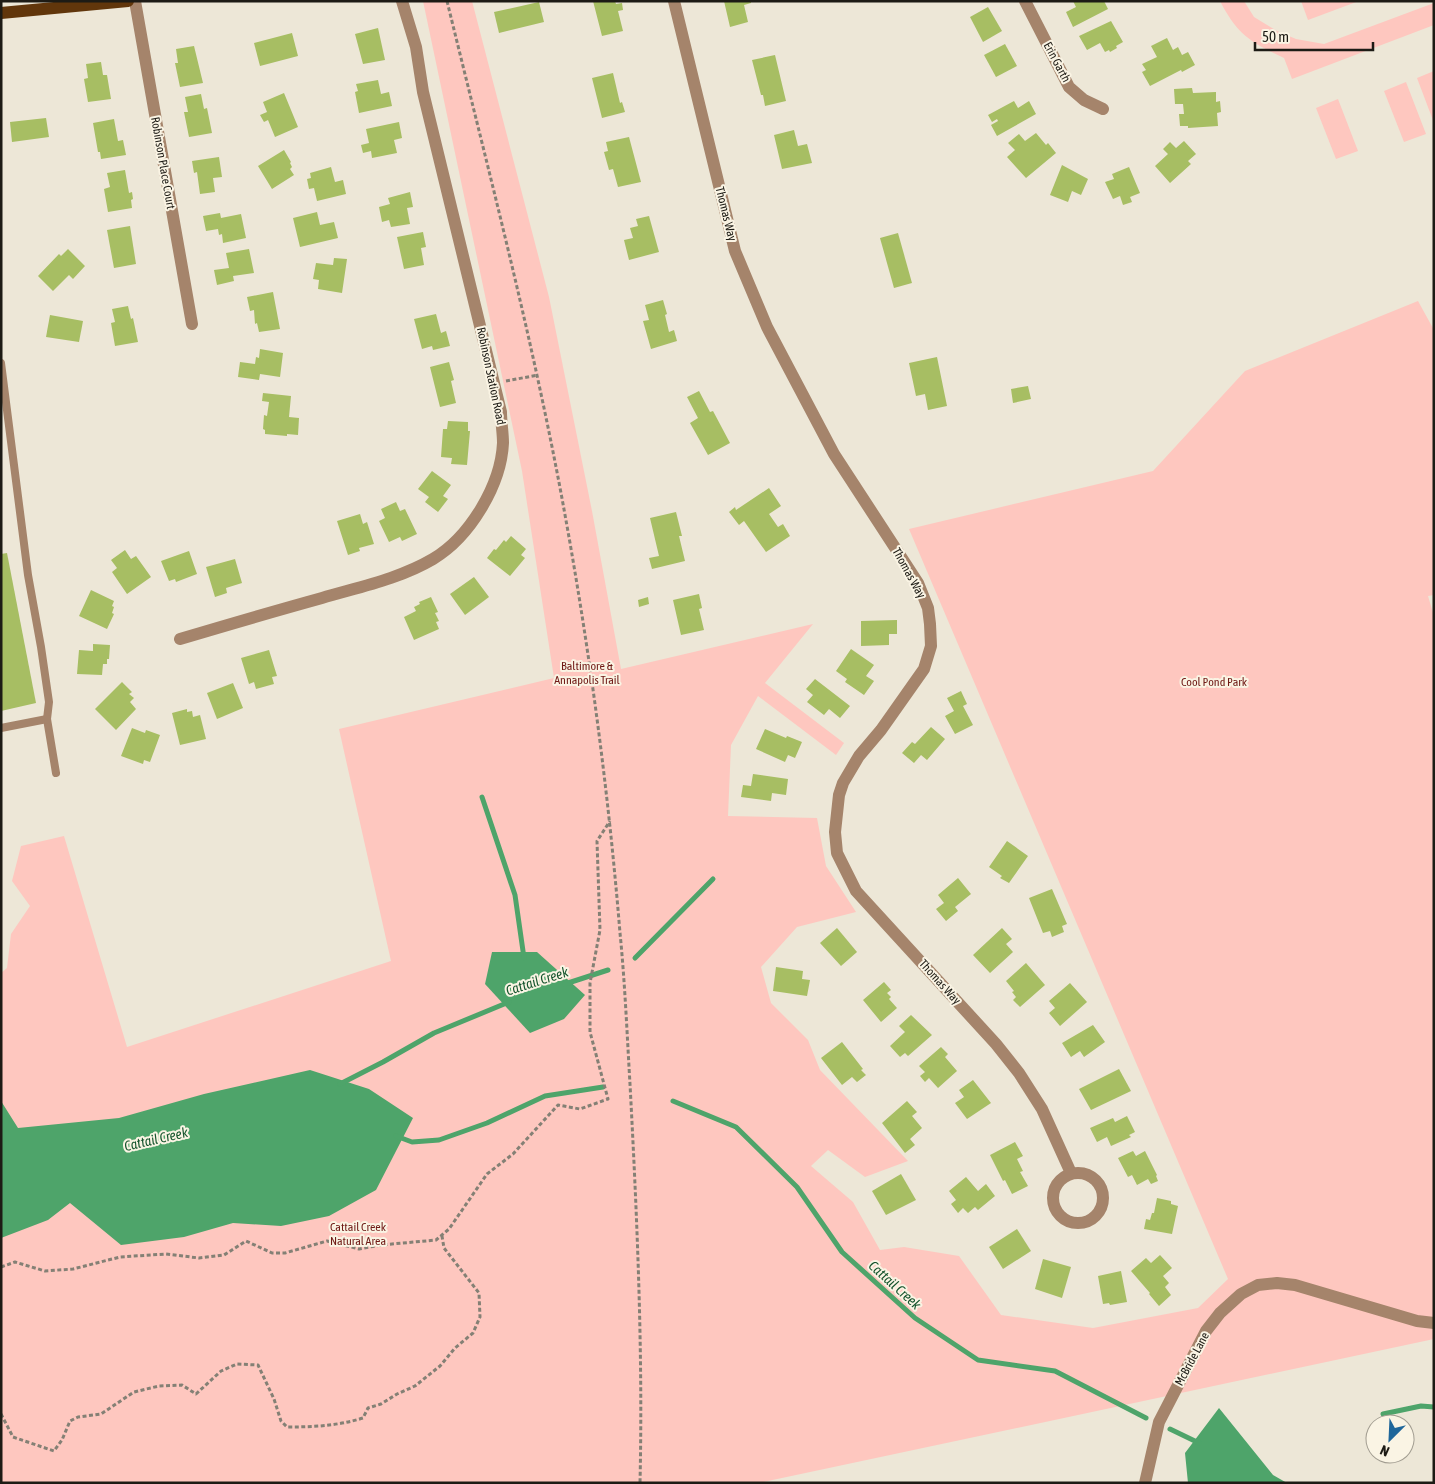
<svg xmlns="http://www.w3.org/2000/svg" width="1435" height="1484" viewBox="0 0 1435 1484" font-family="'Asap Condensed',sans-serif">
  <rect width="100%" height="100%" fill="#ede7d7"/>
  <!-- green -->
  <g fill="#fec7bf">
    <path d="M423 1H472L549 297 592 511 621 669 813 624 765 683 844 743 836 755 758 696 731 745 728 816 817 818 826 866 856 912 797 927 761 967 771 1003 808 1040 820 1070 908 1161 865 1177 828 1150 811 1166 853 1202 880 1250 904 1247 959 1256 1001 1315 1093 1328 1198 1308 1228 1279 909 529 1153 471 1245 371 1418 301 1434 330V595L1428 596 1434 616V1339L759 1483H1V973L7 968 11 934 30 906 12 881 21 846 64 836 127 1047 391 961 339 729 554 678 522 471Z"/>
    <path d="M1220 1H1244L1254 17 1277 31 1296 39 1324 44 1434 3V25L1292 79 1284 58C1251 43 1237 34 1220 1Z"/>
    <path d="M1301 1H1359L1308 20Z"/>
    <path d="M1434 71V123L1417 78Z"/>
    <path d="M1406 82 1426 134 1404 142 1384 91Z"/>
    <path d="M1338 99 1358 151 1336 159 1316 108Z"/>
  </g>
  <!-- water -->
  <g fill="#4ea46a">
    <path d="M492 952H537L585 995 564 1019 530 1033 485 984Z"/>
    <path d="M310 1070 369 1089 413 1118 376 1190 329 1216 281 1226 233 1223 184 1237 121 1245 70 1203 48 1220 1 1238V1101L18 1128 119 1118 204 1094Z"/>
    <path d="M1219 1408 1273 1475 1287 1483H1188L1185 1453Z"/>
  </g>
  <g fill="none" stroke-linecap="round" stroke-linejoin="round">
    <!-- stream -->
    <g stroke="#4ea46a" stroke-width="5">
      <path d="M482 797 515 895 524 958"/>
      <path d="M635 958 713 879"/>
      <path d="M565 984 608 970"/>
      <path d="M340 1084 383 1062 434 1033 509 1002"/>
      <path d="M673 1101 736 1127 797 1187 842 1252 915 1318 978 1360 1055 1371 1146 1418"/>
      <path d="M396 1136 412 1142 439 1140 487 1123 545 1096 603 1087"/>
      <path d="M1383 1414 1421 1406 1434 1407"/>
      <path d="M1170 1429 1199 1443"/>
    </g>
  </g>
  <!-- building -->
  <g fill="#a7be63">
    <path d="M593 1H615L616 4 622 3 623 10 618 11 623 31 602 36Z"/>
    <path d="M724 1H751V3L744 5 748 22 730 27Z"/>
    <path d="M1073 1H1104L1108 9 1073 27 1066 12 1076 7Z"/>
    <path d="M539 2 544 22 499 33 494 12Z"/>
    <path d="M988 7 1002 31 983 42 970 17Z"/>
    <path d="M1111 21 1123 42 1116 46 1117 48 1110 52 1109 50 1105 52 1100 43 1087 50 1079 36Z"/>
    <path d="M378 28 385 60 363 64 355 34Z"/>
    <path d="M292 33 298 56 260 66 254 43Z"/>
    <path d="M1167 38 1173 50 1178 47 1182 55 1188 52 1195 65 1182 72 1181 70 1150 86 1142 72 1146 70 1142 64 1157 57 1151 46Z"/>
    <path d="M1005 44 1017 66 996 77 984 55Z"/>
    <path d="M194 46 203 83 180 87 175 63H178L176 49Z"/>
    <path d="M775 55 786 101 765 106 763 95H761L752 60Z"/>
    <path d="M101 62 103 75H107L111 99 88 102 84 79 88 78 86 64Z"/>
    <path d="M613 73 620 103 622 102 625 112 602 118 592 78Z"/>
    <path d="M378 80 381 94 389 92 392 106 359 113 355 92 358 91 356 84Z"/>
    <path d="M1192 88 1193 93 1216 92V102L1220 101 1221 112 1217 113 1218 126 1188 128V126H1180L1179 114H1184L1183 104H1175L1174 89Z"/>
    <path d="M284 93 298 127 275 137 268 120 264 122 260 115 267 112 263 102Z"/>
    <path d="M201 94 204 109 207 108 212 133 189 137 184 112H188L185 97Z"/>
    <path d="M1014 101 1018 108 1029 101 1036 114 997 136 991 125 998 121 997 119 992 122 988 115Z"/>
    <path d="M46 118 49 137 12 142 10 122Z"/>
    <path d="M114 119 118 141 123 140 126 155 101 159 100 152H98L93 123Z"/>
    <path d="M399 122 402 138 394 140 397 153 372 158 371 151 363 153 361 145 369 143 366 129Z"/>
    <path d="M794 130 798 146 807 144 812 163 782 169 774 135Z"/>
    <path d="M1036 133 1046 145 1048 143 1056 153 1026 178 1007 157 1015 150 1008 143 1019 134 1025 141Z"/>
    <path d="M629 137 641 182 618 187 613 169 609 170 604 152 608 151 606 142Z"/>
    <path d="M1184 141 1196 154 1188 161 1191 164 1170 183 1155 166 1168 154 1163 149 1170 142 1176 148Z"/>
    <path d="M284 150 291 162 290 163 292 167 290 169 294 175 272 189 258 166Z"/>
    <path d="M219 157 222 177 213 178 215 192 200 194 197 172 194 173 192 161Z"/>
    <path d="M1062 165 1088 179 1081 195 1072 191 1068 202 1050 195Z"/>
    <path d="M331 167 335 182 343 180 346 194 317 201 314 188 309 189 307 179 311 178 310 173Z"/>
    <path d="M1129 167 1140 193 1130 197 1132 202 1123 205 1120 196 1113 199 1105 182 1114 179 1112 174Z"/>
    <path d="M125 170 129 193 132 192 133 199 131 200 132 208 108 212 104 189 110 187 107 173Z"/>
    <path d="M410 192 413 207 407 208 410 224 391 227 389 220 382 222 379 207 390 204 388 198Z"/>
    <path d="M317 212 320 225 334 222 338 238 300 247 293 218Z"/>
    <path d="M220 213 221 218 241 214 246 238 223 243 222 234 219 235 218 229 206 231 203 216Z"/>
    <path d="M649 216 659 252 629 260 624 240 633 238 630 228 638 226 636 219Z"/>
    <path d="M130 226 136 264 114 268 107 230Z"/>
    <path d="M423 232 426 247 421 248 424 265 404 269 397 237Z"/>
    <path d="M898 233 912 283 894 288 880 238Z"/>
    <path d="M68 249 85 266 73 279 69 275 53 291 38 276 59 254 61 256Z"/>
    <path d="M249 249 254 273 233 276 234 281 217 285 214 270 229 268 226 253Z"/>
    <path d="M334 258 347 259 342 293 318 289 319 280 313 279 316 263 333 265Z"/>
    <path d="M273 292 280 329 259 332 257 323 255 324 254 310 250 311 247 297Z"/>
    <path d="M663 300 667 314 665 315 669 332 674 330 677 341 651 349 643 321 649 320 645 305Z"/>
    <path d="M128 306 131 319 133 318 138 342 115 346 111 323 115 322 112 309Z"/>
    <path d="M436 314 441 333 446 331 450 346 433 350 432 346 422 349 414 319Z"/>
    <path d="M50 315 83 321 79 342 46 337Z"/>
    <path d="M260 349 283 353 280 377 260 374 259 380 238 377 240 362 255 364 256 357 259 358Z"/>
    <path d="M937 357 947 406 928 410 925 394 916 396 909 363Z"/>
    <path d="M449 362 454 380 451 381 456 403 440 407 430 367Z"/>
    <path d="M1028 386 1031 399 1013 403 1011 389Z"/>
    <path d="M699 391 710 412 713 411 730 443 708 455 690 423 698 418 687 397Z"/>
    <path d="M263 393 291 396 289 417 299 418 298 435 287 434V436L265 434V430L263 429 264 415 267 416 269 402 262 401Z"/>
    <path d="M448 421 468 422V431H470L467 465 451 464 452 458 441 457 443 429H447Z"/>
    <path d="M432 471 451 485 443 496 448 499 438 512 425 502 429 497 418 489Z"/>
    <path d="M769 488 781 506 769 514 778 527 783 524 790 536 766 552 744 521 739 525 729 512 735 507 736 510Z"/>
    <path d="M396 502 400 511 405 509 417 534 402 541 400 537 389 542 379 521 385 518 381 509Z"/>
    <path d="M676 512 682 536H679L685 561 652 569 649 558 659 556 650 518Z"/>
    <path d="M360 514 363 524 367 522 374 544 359 548 360 551 348 555 337 521Z"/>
    <path d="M511 536 526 549 521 555 525 558 510 576 487 558 494 549 496 550 504 540 506 542Z"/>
    <path d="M125 550 131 559 136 556 151 577 127 594 112 572 117 568 111 560Z"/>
    <path d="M189 551 197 574 176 582 175 579 169 581 161 561Z"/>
    <path d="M7 553 36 703 1 711V554Z"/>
    <path d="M235 559 242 583 226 588 227 593 215 597 206 567Z"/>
    <path d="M474 577 489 597 465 615 450 594Z"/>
    <path d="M91 590 114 601 112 606 114 607 112 613 114 614 107 629 79 616Z"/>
    <path d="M699 594 702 608 699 609 704 630 681 635 673 600Z"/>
    <path d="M431 597 438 612 435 613 439 621 436 622 439 629 414 640 404 617 416 611 414 607 420 604 419 602Z"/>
    <path d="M648 597 649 604 639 607 638 600Z"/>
    <path d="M897 620V634H889V645L861 646V621Z"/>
    <path d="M93 644 110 645 109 659H107V664H103L102 675 77 674 79 650 93 651Z"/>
    <path d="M851 649 874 665 866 676 874 681 864 695 845 682 847 679 836 671Z"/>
    <path d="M269 650 277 676 272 677 274 684 256 689 254 682 249 684 241 658Z"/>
    <path d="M815 679 850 706 840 718 829 709 824 715 807 702 813 695 806 689Z"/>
    <path d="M122 682 132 692 129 694 134 698 130 702 136 709 116 730 95 709Z"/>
    <path d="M233 683 243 708 217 719 207 693Z"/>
    <path d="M961 691 967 704 963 706 973 725 955 734 945 716 954 711 947 698Z"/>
    <path d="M187 709V712L192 711 193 717 200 715 206 739 180 745 172 713Z"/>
    <path d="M931 727 945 739 927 760 921 755 914 763 902 753 912 742 915 744Z"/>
    <path d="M132 728 145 733 146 730 160 735 150 762 144 760 143 764 121 756Z"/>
    <path d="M765 729 786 738 787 736 802 742 795 758 788 755 785 762 756 749Z"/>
    <path d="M753 774 788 779 786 795 772 793 771 801 741 797 743 785 751 786Z"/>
    <path d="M1007 841 1028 856 1009 883 1000 878 1002 876 989 867Z"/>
    <path d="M958 878 971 894 955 907 958 911 946 921 936 909 944 903 938 895Z"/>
    <path d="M1052 889 1067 924 1062 926 1064 932 1052 937 1050 931 1043 933 1029 898Z"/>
    <path d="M837 928 857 952 841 966 820 943Z"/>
    <path d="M1002 928 1012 939 1006 944 1013 952 990 973 973 955Z"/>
    <path d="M1026 963 1045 985 1020 1007 1013 1000 1016 997 1012 992 1014 991 1006 981Z"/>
    <path d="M776 967 803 971 802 979 810 980 807 996 773 991Z"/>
    <path d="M884 982 891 990 887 993 891 997 889 999 897 1008 881 1022 863 1000Z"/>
    <path d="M1070 983 1087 1002 1060 1026 1049 1013 1055 1008 1049 1001Z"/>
    <path d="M911 1015 932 1035 908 1056 905 1053 900 1057 890 1046 905 1032 899 1026Z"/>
    <path d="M1093 1025 1105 1042 1084 1057 1080 1051 1071 1057 1062 1043Z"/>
    <path d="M842 1042 863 1069 861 1070 866 1075 857 1082 852 1077 842 1085 821 1058Z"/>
    <path d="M941 1047 948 1054 945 1057 957 1071 938 1088 929 1078 925 1082 920 1076 925 1072 919 1066Z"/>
    <path d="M1119 1069 1131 1091 1091 1110 1079 1089Z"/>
    <path d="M973 1080 991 1103 967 1119 955 1103 964 1097 959 1090Z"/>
    <path d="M907 1101 917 1112 912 1116 922 1128 910 1139 915 1145 905 1153 882 1123Z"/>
    <path d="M1127 1116 1135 1132 1129 1135 1131 1137 1111 1146 1107 1137 1097 1142 1090 1128 1113 1118 1115 1122Z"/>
    <path d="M1015 1142 1023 1156 1017 1159 1023 1171 1020 1172 1028 1186 1012 1194 1005 1180 1003 1181 990 1155Z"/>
    <path d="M1133 1151 1136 1156 1145 1151 1157 1175 1156 1176 1158 1181 1151 1184 1148 1179 1137 1185 1132 1175 1128 1177 1118 1158Z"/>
    <path d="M901 1174 916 1200 886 1215 872 1191Z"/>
    <path d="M966 1177 978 1191 986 1184 995 1196 978 1210 975 1207 968 1213 963 1208 958 1213 951 1204 956 1200 949 1191Z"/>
    <path d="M1157 1198 1171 1201V1204L1178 1206 1172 1234 1144 1229 1146 1219 1150 1220 1152 1213H1154Z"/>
    <path d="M1017 1229 1031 1251 1003 1269 989 1247Z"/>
    <path d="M1160 1255 1172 1268 1163 1276 1169 1283 1165 1287 1171 1295 1159 1306 1149 1294 1150 1293 1131 1271 1146 1258 1151 1263Z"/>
    <path d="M1043 1259 1071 1267 1062 1298 1035 1289Z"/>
    <path d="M1121 1271 1127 1302 1110 1305 1109 1303 1103 1304 1098 1276Z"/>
  </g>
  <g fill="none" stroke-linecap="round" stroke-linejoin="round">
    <!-- path -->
    <g stroke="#848075" stroke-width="3" stroke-dasharray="4 2.5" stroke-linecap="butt">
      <path d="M447 1C487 165 530 328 561 493 588 638 608 786 620 933 625 983 627 1034 630 1084 637 1216 643 1350 640 1483"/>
      <path d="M506 381 538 375"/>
      <path d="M1 1267 15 1262 45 1271 73 1269 120 1257 166 1254 199 1258 224 1255 246 1241 272 1253H285L327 1241 359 1249 381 1245 436 1240 449 1229 487 1174 513 1154 558 1105 580 1109 608 1099 590 1032V983L600 930 597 841 610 821"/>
      <path d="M1 1414 13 1437 54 1451 62 1440 70 1421 78 1417 101 1414 134 1392 159 1386 182 1385 196 1394 221 1371 237 1364 258 1365 274 1399 281 1421 287 1427C313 1427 337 1426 363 1418L368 1408 381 1404 397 1394 415 1386 440 1366 455 1348 473 1333 480 1317 479 1293 444 1248 442 1236"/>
    </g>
    <!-- service -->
    <g stroke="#a5846b" stroke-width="8">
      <path d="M1 363 28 575 41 647 49 702 47 719 56 773"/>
      <path d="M1 728 47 719"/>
    </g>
    <!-- minor -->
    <g stroke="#a5846b" stroke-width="12">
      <path d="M135 1 192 324"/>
      <path d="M674 1 735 251 767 327 834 454 918 583 928 608 930 624 931 646 924 669 881 730 859 756 843 783 839 795 835 832 837 853 856 891 996 1044 1019 1073 1042 1109 1071 1173"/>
      <path d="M1025 1 1069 87 1084 100 1103 109"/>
      <path d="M180 639C227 625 275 611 322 598 359 587 399 579 433 559 470 537 501 485 503 443 503 433 501 422 501 412L423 92 416 47 402 1"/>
      <circle cx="1078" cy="1198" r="25"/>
      <path d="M1145 1483 1159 1422 1206 1331 1220 1313 1241 1294 1258 1285 1277 1283 1295 1285 1417 1321 1434 1323"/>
    </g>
    <!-- primary -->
    <path stroke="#61360b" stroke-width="12" d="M1 13 128 1"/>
  </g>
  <g text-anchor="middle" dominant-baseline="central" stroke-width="4" stroke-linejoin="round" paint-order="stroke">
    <!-- street labels -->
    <g font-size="12" fill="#1d1b15" stroke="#faf4e4">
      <text transform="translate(1057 62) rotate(62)">Erin Garth</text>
      <text transform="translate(163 163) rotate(80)">Robinson Place Court</text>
      <text transform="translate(726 214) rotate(76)">Thomas Way</text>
      <text transform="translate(491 376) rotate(78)">Robinson Station Road</text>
      <text transform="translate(909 573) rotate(61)">Thomas Way</text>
      <text transform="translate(940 982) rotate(48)">Thomas Way</text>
      <text transform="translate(1192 1359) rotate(-62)">McBride Lane</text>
    </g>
    <!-- park labels -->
    <g font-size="12" fill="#6f1915" stroke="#faf4e4">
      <text x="587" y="666">Baltimore &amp;<tspan x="587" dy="14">Annapolis Trail</tspan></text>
      <text x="1214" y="682">Cool Pond Park</text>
      <text x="358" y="1227">Cattail Creek<tspan x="358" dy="14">Natural Area</tspan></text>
    </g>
    <!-- water labels -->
    <g font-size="14" font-style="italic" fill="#15542d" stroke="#faf4e4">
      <text transform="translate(537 981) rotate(-18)">Cattail Creek</text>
      <text transform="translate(156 1139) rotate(-13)">Cattail Creek</text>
      <text transform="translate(895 1285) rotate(42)">Cattail Creek</text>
    </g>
  </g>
  <!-- border -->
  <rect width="1435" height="1484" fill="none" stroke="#1d1b15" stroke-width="5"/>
  <!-- north arrow -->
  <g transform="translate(1390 1439) rotate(204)"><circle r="24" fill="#faf4e4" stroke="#a29d91"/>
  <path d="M0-4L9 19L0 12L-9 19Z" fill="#1f669a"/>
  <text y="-8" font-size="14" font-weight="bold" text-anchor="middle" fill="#1d1b15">N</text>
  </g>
  <!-- scale -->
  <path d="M1255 42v8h118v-8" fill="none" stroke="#1d1b15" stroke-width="2.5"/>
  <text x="1262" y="42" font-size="15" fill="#1d1b15" stroke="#faf4e4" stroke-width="4" paint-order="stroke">50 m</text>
</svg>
